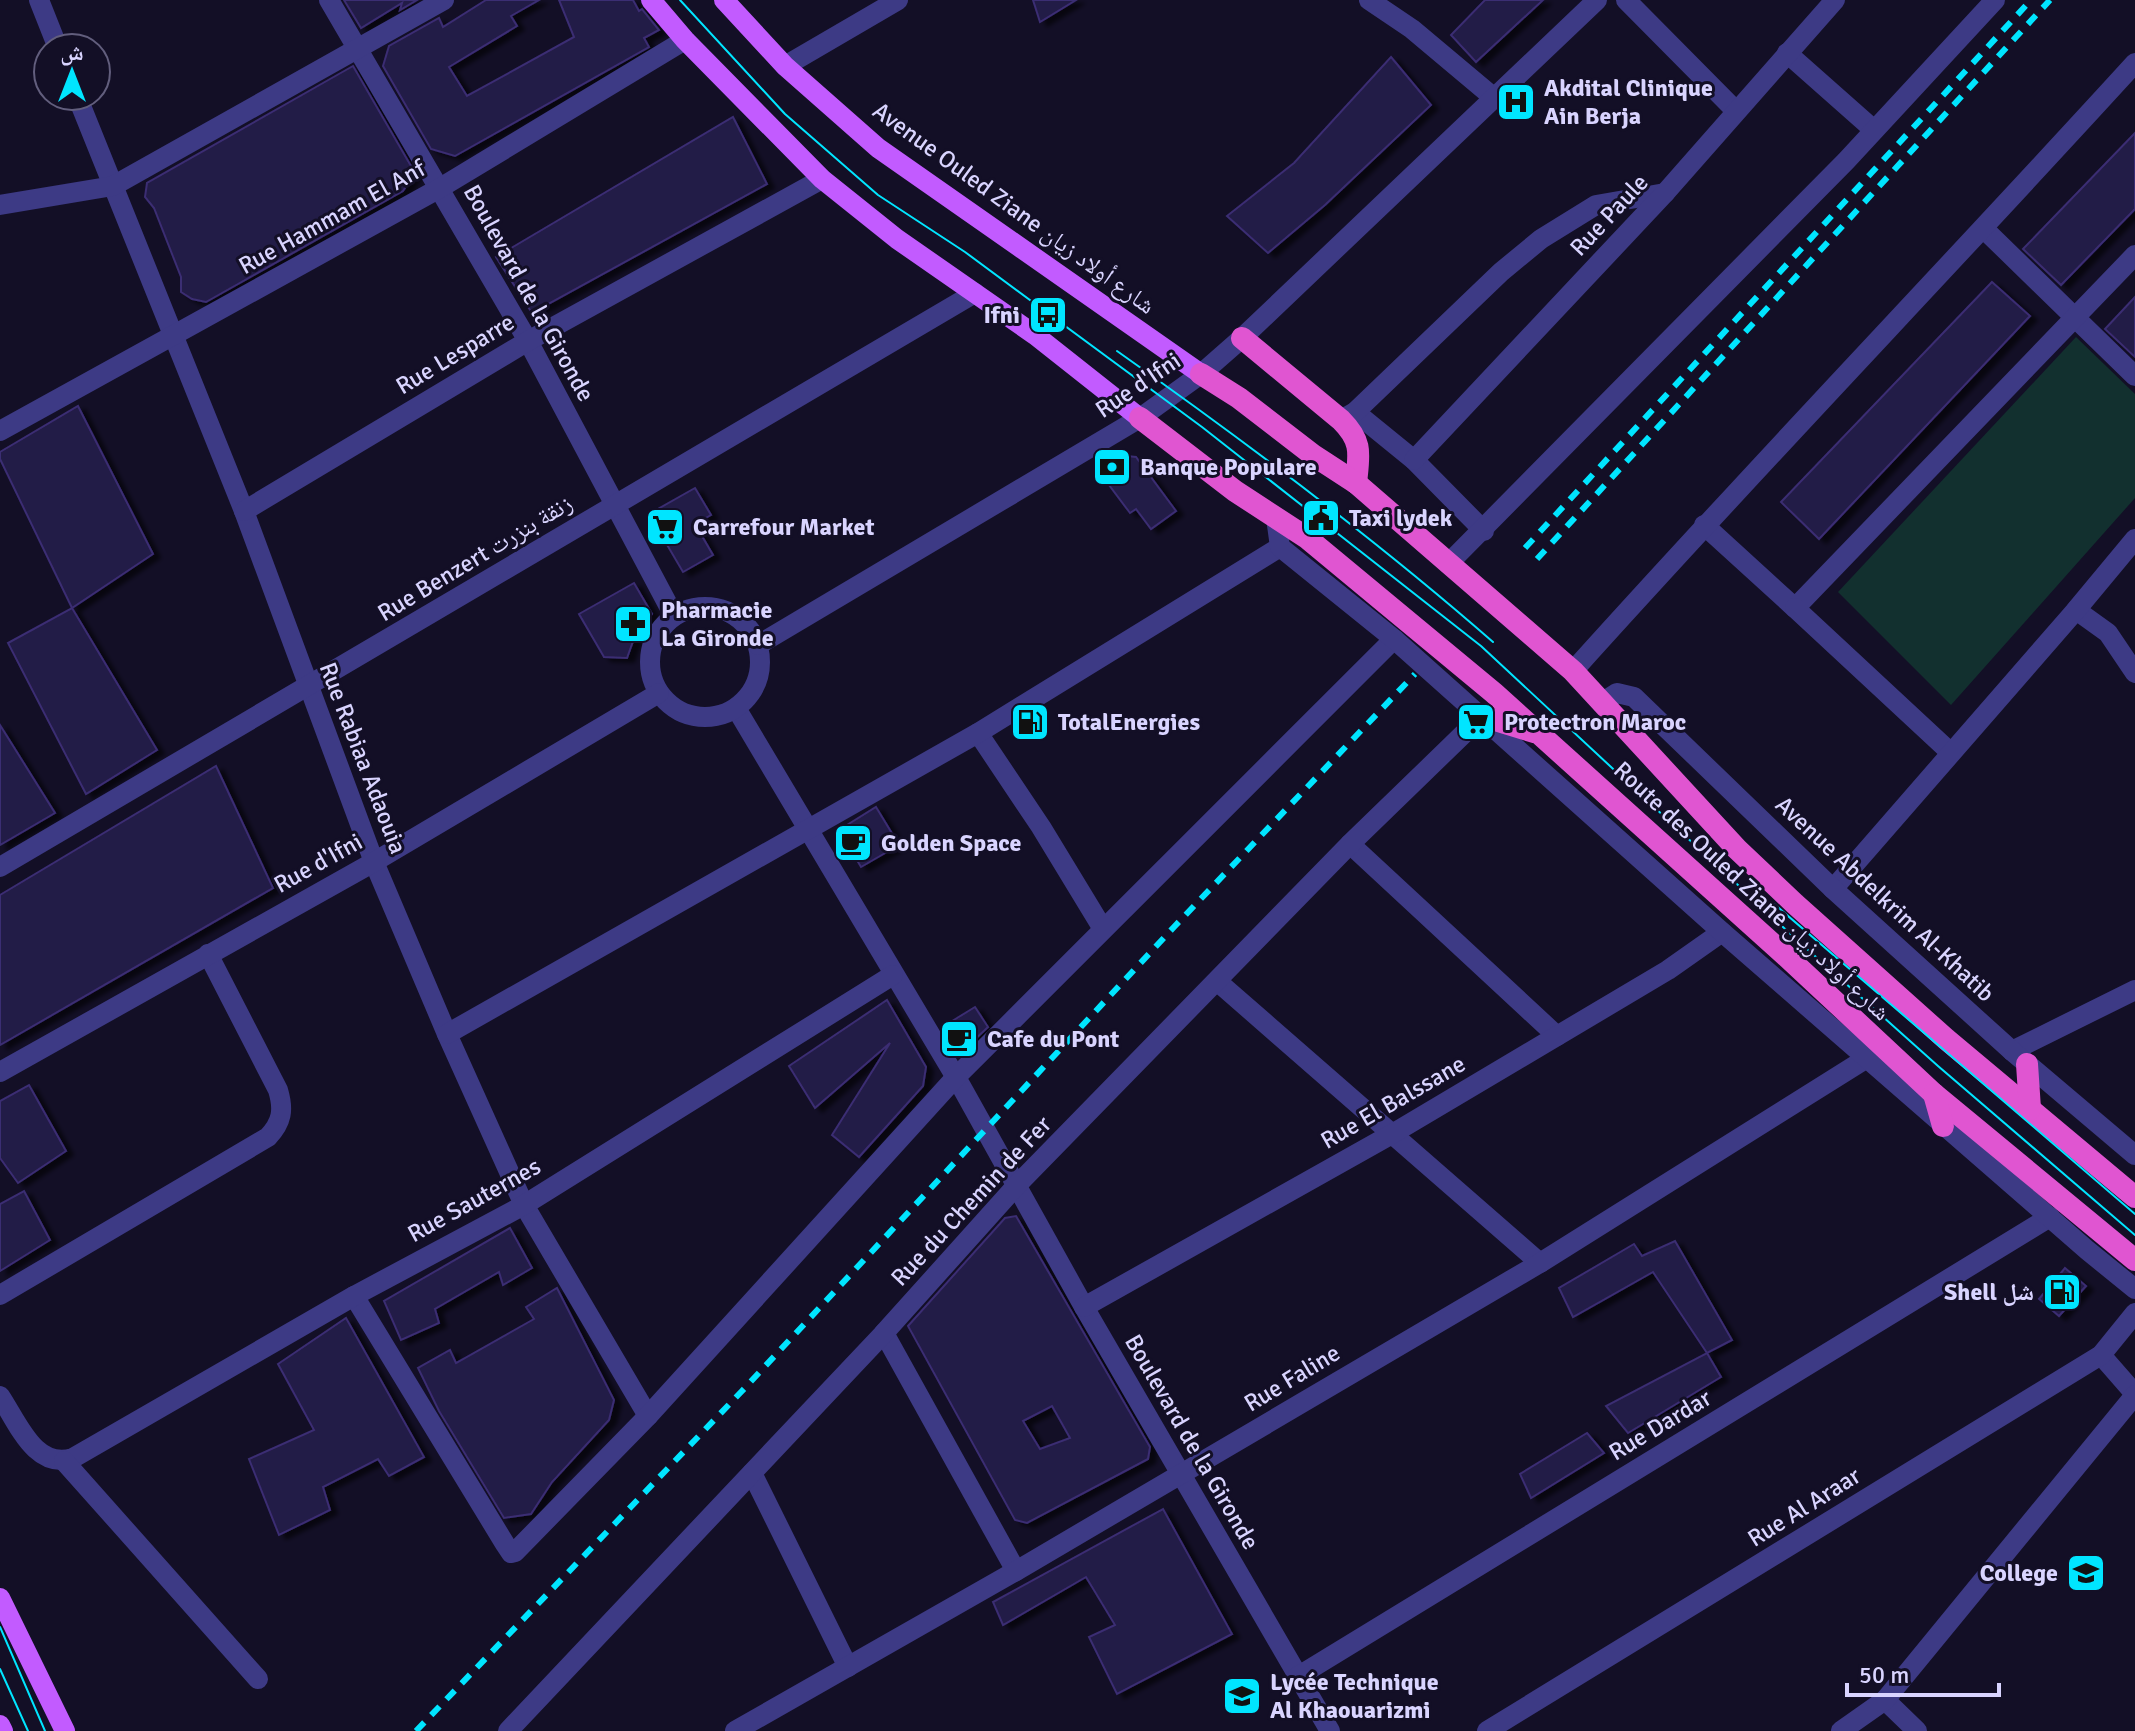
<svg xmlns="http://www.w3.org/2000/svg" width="2135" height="1731" viewBox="0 0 2135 1731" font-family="Signika,'Noto Naskh Arabic',sans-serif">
  <defs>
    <filter id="shadow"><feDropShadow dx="7" dy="4" stdDeviation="2" flood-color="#0009"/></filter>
  </defs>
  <rect width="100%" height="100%" fill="#130f26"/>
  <!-- green -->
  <path fill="#12302f" d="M2076 337 2135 394V498L1951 705 1838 592Z"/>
  <!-- building -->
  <g fill="#241b47" stroke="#3b2d73" stroke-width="2" fill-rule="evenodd" filter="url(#shadow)">
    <path d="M344 0H417L400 10 402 3 361 28Z"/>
    <path d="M486 0H539L511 16 517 26 449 67 467 96 574 37 559 0H633L639 11 642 9 659 30 644 38 649 47 455 156 431 149 383 66 389 46 439 18 443 27Z"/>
    <path d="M1033 0H1076L1040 22Z"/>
    <path d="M1485 0H1543L1476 62 1451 35Z"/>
    <path d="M1391 57 1431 105 1325 205 1268 253 1227 216 1294 163Z"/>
    <path d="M353 66 415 173 403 191 206 302 192 299 181 292V277L154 208 145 197 147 183Z"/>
    <path d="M733 117 767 184 532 313 496 257Z"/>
    <path d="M2135 133V209L2061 285 2023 249Z"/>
    <path d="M1992 282 2030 316 1819 539 1781 502Z"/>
    <path d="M2135 297V357L2105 329Z"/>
    <path d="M78 406 153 554 72 608 0 459V452Z"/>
    <path d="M1117 455 1136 457 1176 511 1151 529 1136 509 1130 513 1097 469Z"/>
    <path d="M695 488 711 515 695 524 713 555 683 572 649 514Z"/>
    <path d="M634 583 652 614 636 633 627 658 604 657 579 614Z"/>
    <path d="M72 608 157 750 86 794 8 643Z"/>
    <path d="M0 725 55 813 0 845Z"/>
    <path d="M216 766 273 888 0 1045V895Z"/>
    <path d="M876 807 899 845 861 867 839 830Z"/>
    <path d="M887 1000 926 1067 923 1086 859 1157 832 1135 890 1043 815 1108 789 1066Z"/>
    <path d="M975 1007 988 1027 969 1045 954 1042 944 1026Z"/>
    <path d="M29 1085 66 1151 18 1183 0 1158V1101Z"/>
    <path d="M24 1191 50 1240 0 1271V1204Z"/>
    <path d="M1016 1216 1150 1447 1148 1459 1027 1523 1015 1520 908 1326 1005 1218ZM1052 1406 1070 1438 1040 1449 1023 1421Z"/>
    <path d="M510 1228 532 1268 503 1285 499 1272 435 1309 439 1323 401 1340 384 1301Z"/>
    <path d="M1675 1241 1732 1340 1707 1353 1653 1272 1573 1317 1559 1288 1634 1244 1642 1256Z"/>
    <path d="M2065 1268 2086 1286 2059 1316 2039 1299Z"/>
    <path d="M557 1288 614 1400 609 1420 552 1482 531 1514 504 1518 439 1411 418 1368 450 1350 456 1363 534 1319 526 1307Z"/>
    <path d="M346 1318 424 1457 389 1476 378 1459 323 1487 330 1510 279 1535 249 1459 314 1430 278 1364Z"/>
    <path d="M1707 1353 1721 1377 1628 1433 1606 1406Z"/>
    <path d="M1587 1433 1604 1453 1531 1498 1520 1474Z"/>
    <path d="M1163 1509 1232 1634 1117 1694 1089 1637 1115 1625 1086 1577 1003 1625 993 1602Z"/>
  </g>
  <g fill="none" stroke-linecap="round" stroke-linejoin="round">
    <!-- minor -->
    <g stroke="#3d3a85" stroke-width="20">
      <path d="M39 0 58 48"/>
      <path d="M329 0 528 341 674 616"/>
      <path d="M1369 0 1412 29 1493 97"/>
      <path d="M1626 0 1736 111"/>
      <path d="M1787 53 1874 130"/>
      <path d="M785 66 898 0"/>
      <path d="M77 96 244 511 374 862 447 1034 524 1205 648 1416"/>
      <path d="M0 205 113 186 444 0"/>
      <path d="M1984 229 2135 376"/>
      <path d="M1355 412 1414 460 1484 531"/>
      <path d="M1341 420 1355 412 1501 272 1541 239 1596 205 1665 193"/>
      <path d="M0 431 440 188 685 40"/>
      <path d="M1414 460 1665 193 1835 0"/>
      <path d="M244 511 528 341 822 179"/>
      <path d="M1704 525 1795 608 2135 255"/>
      <path d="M1448 564 1846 161 1995 0"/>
      <path d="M1795 608 1950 752"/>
      <path d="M2076 610 2108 633 2135 673"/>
      <path d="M1573 671C1757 466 1949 267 2135 63"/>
      <path d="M736 708 961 1086 1084 1307 1330 1731"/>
      <path d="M978 733 1041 827 1103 929"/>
      <path d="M1350 844 1557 1036"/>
      <path d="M0 867 975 293"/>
      <path d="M1833 889 2076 610 2135 539"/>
      <path d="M1218 982 1540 1263"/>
      <path d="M447 1034 978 733 1280 547"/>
      <path d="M2012 1051 2135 990"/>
      <path d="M0 1295 268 1137C282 1122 284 1110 278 1090L208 954"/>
      <path d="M354 1296 505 1544 511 1553 515 1552 648 1416 955 1078 1394 639"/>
      <path d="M1084 1307 1392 1134 1668 970 1722 932"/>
      <path d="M884 1333 1016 1571"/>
      <path d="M2101 1355 2135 1394"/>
      <path d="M0 1396C18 1423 35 1470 73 1458L354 1296 524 1205 893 975"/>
      <path d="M64 1461 258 1679"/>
      <path d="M752 1473 848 1667"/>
      <path d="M1297 1677 2050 1217"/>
      <path d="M1885 1700 1917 1731"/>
      <path d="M508 1731 884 1333 1017 1185 1350 844 1482 716"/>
      <path d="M735 1731 1016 1571 1540 1263 1867 1058"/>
      <path d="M1487 1731 2101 1355 2135 1313"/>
      <path d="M1841 1731 1885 1700 2135 1395"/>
    </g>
    <!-- tertiary -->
    <g stroke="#3d3a85" stroke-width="20">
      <path d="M1276 518 1280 547 1394 639 1722 932 2087 1250 2135 1289"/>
      <circle cx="705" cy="662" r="55"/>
      <path d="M758 645 1140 418 1201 374 1242 338 1597 0"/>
      <path d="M1603 702 1617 693 1634 697 1833 889 2012 1051 2135 1155"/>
      <path d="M0 1072 374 862 659 693"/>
    </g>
    <!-- primary -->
    <g stroke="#c25bff" stroke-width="20">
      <path d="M651 0 685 40 822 179 897 239 1035 335 1140 418"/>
      <path d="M724 0 785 66 878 148 1201 374"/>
      <path d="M0 1598 65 1731"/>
      <path d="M0 1725 3 1731"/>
    </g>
    <!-- trunk -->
    <g stroke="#e055d1" stroke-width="22">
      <path d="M1242 338 1341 420C1363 442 1359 454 1356 483"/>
      <path d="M1201 374 1239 398 1313 455 1356 483 1573 671 1737 849 1795 904 1946 1039 2135 1197"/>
      <path d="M1140 418 1235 491 1307 538 1494 693 1785 955 1934 1094 2135 1260"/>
      <path d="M1482 716 1534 732"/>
      <path d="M2027 1064 2030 1109"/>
      <path d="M1934 1094 1943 1126"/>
    </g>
    <!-- tram -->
    <g stroke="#00e5ff" stroke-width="2">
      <path d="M680 0 785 114 878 195 965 252 1202 427 1481 646 1797 940 1938 1066 2135 1235"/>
      <path d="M1117 351C1246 442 1374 538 1493 642"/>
      <path d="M1774 904 2135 1214"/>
      <path d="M0 1627 45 1731"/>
      <path d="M0 1669 28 1731"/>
    </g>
    <!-- rail -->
    <g stroke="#00e5ff" stroke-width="6" stroke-dasharray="12 10" stroke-linecap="butt">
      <path d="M1525 548 2031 0"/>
      <path d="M1537 559 2050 0"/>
      <path d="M416 1731 742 1391 1174 927 1415 674"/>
    </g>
  </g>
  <!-- icons -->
  <defs>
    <symbol id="hospital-square" viewBox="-11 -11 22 22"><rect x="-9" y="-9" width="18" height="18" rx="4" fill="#00e5ff" stroke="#130f26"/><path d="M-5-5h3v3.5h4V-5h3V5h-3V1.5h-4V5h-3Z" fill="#111"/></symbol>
    <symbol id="bus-square" viewBox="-11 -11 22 22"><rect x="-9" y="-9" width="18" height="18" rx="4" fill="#00e5ff" stroke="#130f26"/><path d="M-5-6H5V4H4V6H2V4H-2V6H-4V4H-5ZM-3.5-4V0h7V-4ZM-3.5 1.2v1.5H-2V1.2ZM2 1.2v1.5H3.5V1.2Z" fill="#111"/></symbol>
    <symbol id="bank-square" viewBox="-11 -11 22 22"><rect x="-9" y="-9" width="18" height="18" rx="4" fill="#00e5ff" stroke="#130f26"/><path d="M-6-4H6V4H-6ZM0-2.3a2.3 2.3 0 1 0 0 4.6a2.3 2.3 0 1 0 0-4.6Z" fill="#111"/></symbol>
    <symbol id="civic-square" viewBox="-11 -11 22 22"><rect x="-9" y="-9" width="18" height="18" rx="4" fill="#00e5ff" stroke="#130f26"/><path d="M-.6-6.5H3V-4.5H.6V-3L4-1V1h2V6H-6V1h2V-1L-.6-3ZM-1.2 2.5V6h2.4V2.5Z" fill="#111"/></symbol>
    <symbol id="supermarket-square" viewBox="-11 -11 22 22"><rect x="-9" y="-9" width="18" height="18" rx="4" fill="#00e5ff" stroke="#130f26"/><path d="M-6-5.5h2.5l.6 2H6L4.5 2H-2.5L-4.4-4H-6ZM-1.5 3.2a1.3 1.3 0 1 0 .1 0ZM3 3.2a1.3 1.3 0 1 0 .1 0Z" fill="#111"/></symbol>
    <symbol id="pharmacy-square" viewBox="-11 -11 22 22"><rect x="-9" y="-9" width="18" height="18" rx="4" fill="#00e5ff" stroke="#130f26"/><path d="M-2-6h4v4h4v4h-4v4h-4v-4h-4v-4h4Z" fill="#111"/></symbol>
    <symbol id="fuel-square" viewBox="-11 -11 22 22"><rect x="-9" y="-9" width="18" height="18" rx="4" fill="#00e5ff" stroke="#130f26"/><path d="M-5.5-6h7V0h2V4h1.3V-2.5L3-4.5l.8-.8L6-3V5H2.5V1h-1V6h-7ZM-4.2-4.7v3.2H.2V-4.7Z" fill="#111"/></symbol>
    <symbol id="cafe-square" viewBox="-11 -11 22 22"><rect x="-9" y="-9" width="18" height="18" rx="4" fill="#00e5ff" stroke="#130f26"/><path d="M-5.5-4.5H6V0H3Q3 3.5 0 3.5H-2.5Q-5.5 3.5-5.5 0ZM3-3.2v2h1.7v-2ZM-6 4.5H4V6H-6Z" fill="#111"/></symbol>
    <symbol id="university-square" viewBox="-11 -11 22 22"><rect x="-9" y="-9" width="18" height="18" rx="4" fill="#00e5ff" stroke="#130f26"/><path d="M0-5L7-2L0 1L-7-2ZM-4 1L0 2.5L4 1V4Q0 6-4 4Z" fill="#111"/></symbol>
    <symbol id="school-square" viewBox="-11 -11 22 22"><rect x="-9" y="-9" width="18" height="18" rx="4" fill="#00e5ff" stroke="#130f26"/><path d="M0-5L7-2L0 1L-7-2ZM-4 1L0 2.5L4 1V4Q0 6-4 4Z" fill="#111"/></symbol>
  </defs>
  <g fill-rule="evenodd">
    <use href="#hospital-square" x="1494" y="80" width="44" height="44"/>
    <use href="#bus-square" x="1026" y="293" width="44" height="44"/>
    <use href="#bank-square" x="1090" y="445" width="44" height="44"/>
    <use href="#civic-square" x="1299" y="496" width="44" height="44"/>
    <use href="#supermarket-square" x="643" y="505" width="44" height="44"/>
    <use href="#pharmacy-square" x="611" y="602" width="44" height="44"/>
    <use href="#fuel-square" x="1008" y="700" width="44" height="44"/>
    <use href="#supermarket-square" x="1454" y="700" width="44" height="44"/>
    <use href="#cafe-square" x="831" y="821" width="44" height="44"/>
    <use href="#cafe-square" x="937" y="1017" width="44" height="44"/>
    <use href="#fuel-square" x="2040" y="1270" width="44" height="44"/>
    <use href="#university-square" x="2064" y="1551" width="44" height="44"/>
    <use href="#school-square" x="1220" y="1674" width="44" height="44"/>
  </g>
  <g text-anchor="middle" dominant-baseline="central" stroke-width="6" stroke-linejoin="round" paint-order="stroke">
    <!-- poi labels -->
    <g font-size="24" font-weight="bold" fill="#d9d4ff" stroke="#130f26" text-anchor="start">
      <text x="1544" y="88">Akdital Clinique<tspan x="1544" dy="28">Ain Berja</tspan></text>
      <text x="1020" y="315" text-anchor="end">Ifni</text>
      <text x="1140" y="467">Banque Populare</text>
      <text x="1349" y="518">Taxi lydek</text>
      <text x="693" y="527">Carrefour Market</text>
      <text x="661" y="610">Pharmacie<tspan x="661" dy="28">La Gironde</tspan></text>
      <text x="1058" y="722">TotalEnergies</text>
      <text x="1504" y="722">Protectron Maroc</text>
      <text x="881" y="843">Golden Space</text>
      <text x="987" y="1039">Cafe du Pont</text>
      <text x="2034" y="1292" text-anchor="end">Shell شل</text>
      <text x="2058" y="1573" text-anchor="end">College</text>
      <text x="1270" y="1682">Lycée Technique<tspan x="1270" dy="28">Al Khaouarizmi</tspan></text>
    </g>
    <!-- street labels -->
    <g font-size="24" fill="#d9d4ff" stroke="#130f26">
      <text transform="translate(1014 208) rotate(36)">Avenue Ouled Ziane شارع أولاد زيان</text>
      <text transform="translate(1609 215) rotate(-47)">Rue Paule</text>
      <text transform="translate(332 217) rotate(-29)">Rue Hammam El Anf</text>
      <text transform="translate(529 293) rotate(61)">Boulevard de la Gironde</text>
      <text transform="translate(455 354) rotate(-31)">Rue Lesparre</text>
      <text transform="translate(1138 385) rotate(-34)">Rue d'Ifni</text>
      <text transform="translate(475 558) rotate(-31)">Rue Benzert زنقة بنزرت</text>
      <text transform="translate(363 758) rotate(69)">Rue Rabiaa Adaouia</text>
      <text transform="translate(318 863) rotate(-29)">Rue d'Ifni</text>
      <text transform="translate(1752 891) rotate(43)">Route des Ouled Ziane شارع أولاد زيان</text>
      <text transform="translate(1885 899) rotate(43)">Avenue Abdelkrim Al-Khatib</text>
      <text transform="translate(1393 1102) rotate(-30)">Rue El Balssane</text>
      <text transform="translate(474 1200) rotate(-29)">Rue Sauternes</text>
      <text transform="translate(971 1201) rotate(-47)">Rue du Chemin de Fer</text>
      <text transform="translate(1292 1378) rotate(-31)">Rue Faline</text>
      <text transform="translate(1660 1425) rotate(-31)">Rue Dardar</text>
      <text transform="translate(1192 1442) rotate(60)">Boulevard de la Gironde</text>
      <text transform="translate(1804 1507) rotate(-32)">Rue Al Araar</text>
    </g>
  </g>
  <!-- north arrow -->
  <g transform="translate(72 72)"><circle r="38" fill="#130f26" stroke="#625e7d" stroke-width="2"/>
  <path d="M0-6L14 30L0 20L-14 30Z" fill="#00e5ff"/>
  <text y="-12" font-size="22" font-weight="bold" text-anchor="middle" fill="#d9d4ff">ش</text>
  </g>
  <!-- scale -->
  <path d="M1847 1683v12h152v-12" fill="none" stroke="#d9d4ff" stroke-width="4"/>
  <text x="1859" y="1683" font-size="24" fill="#d9d4ff" stroke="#130f26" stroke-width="6" paint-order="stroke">50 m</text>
</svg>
